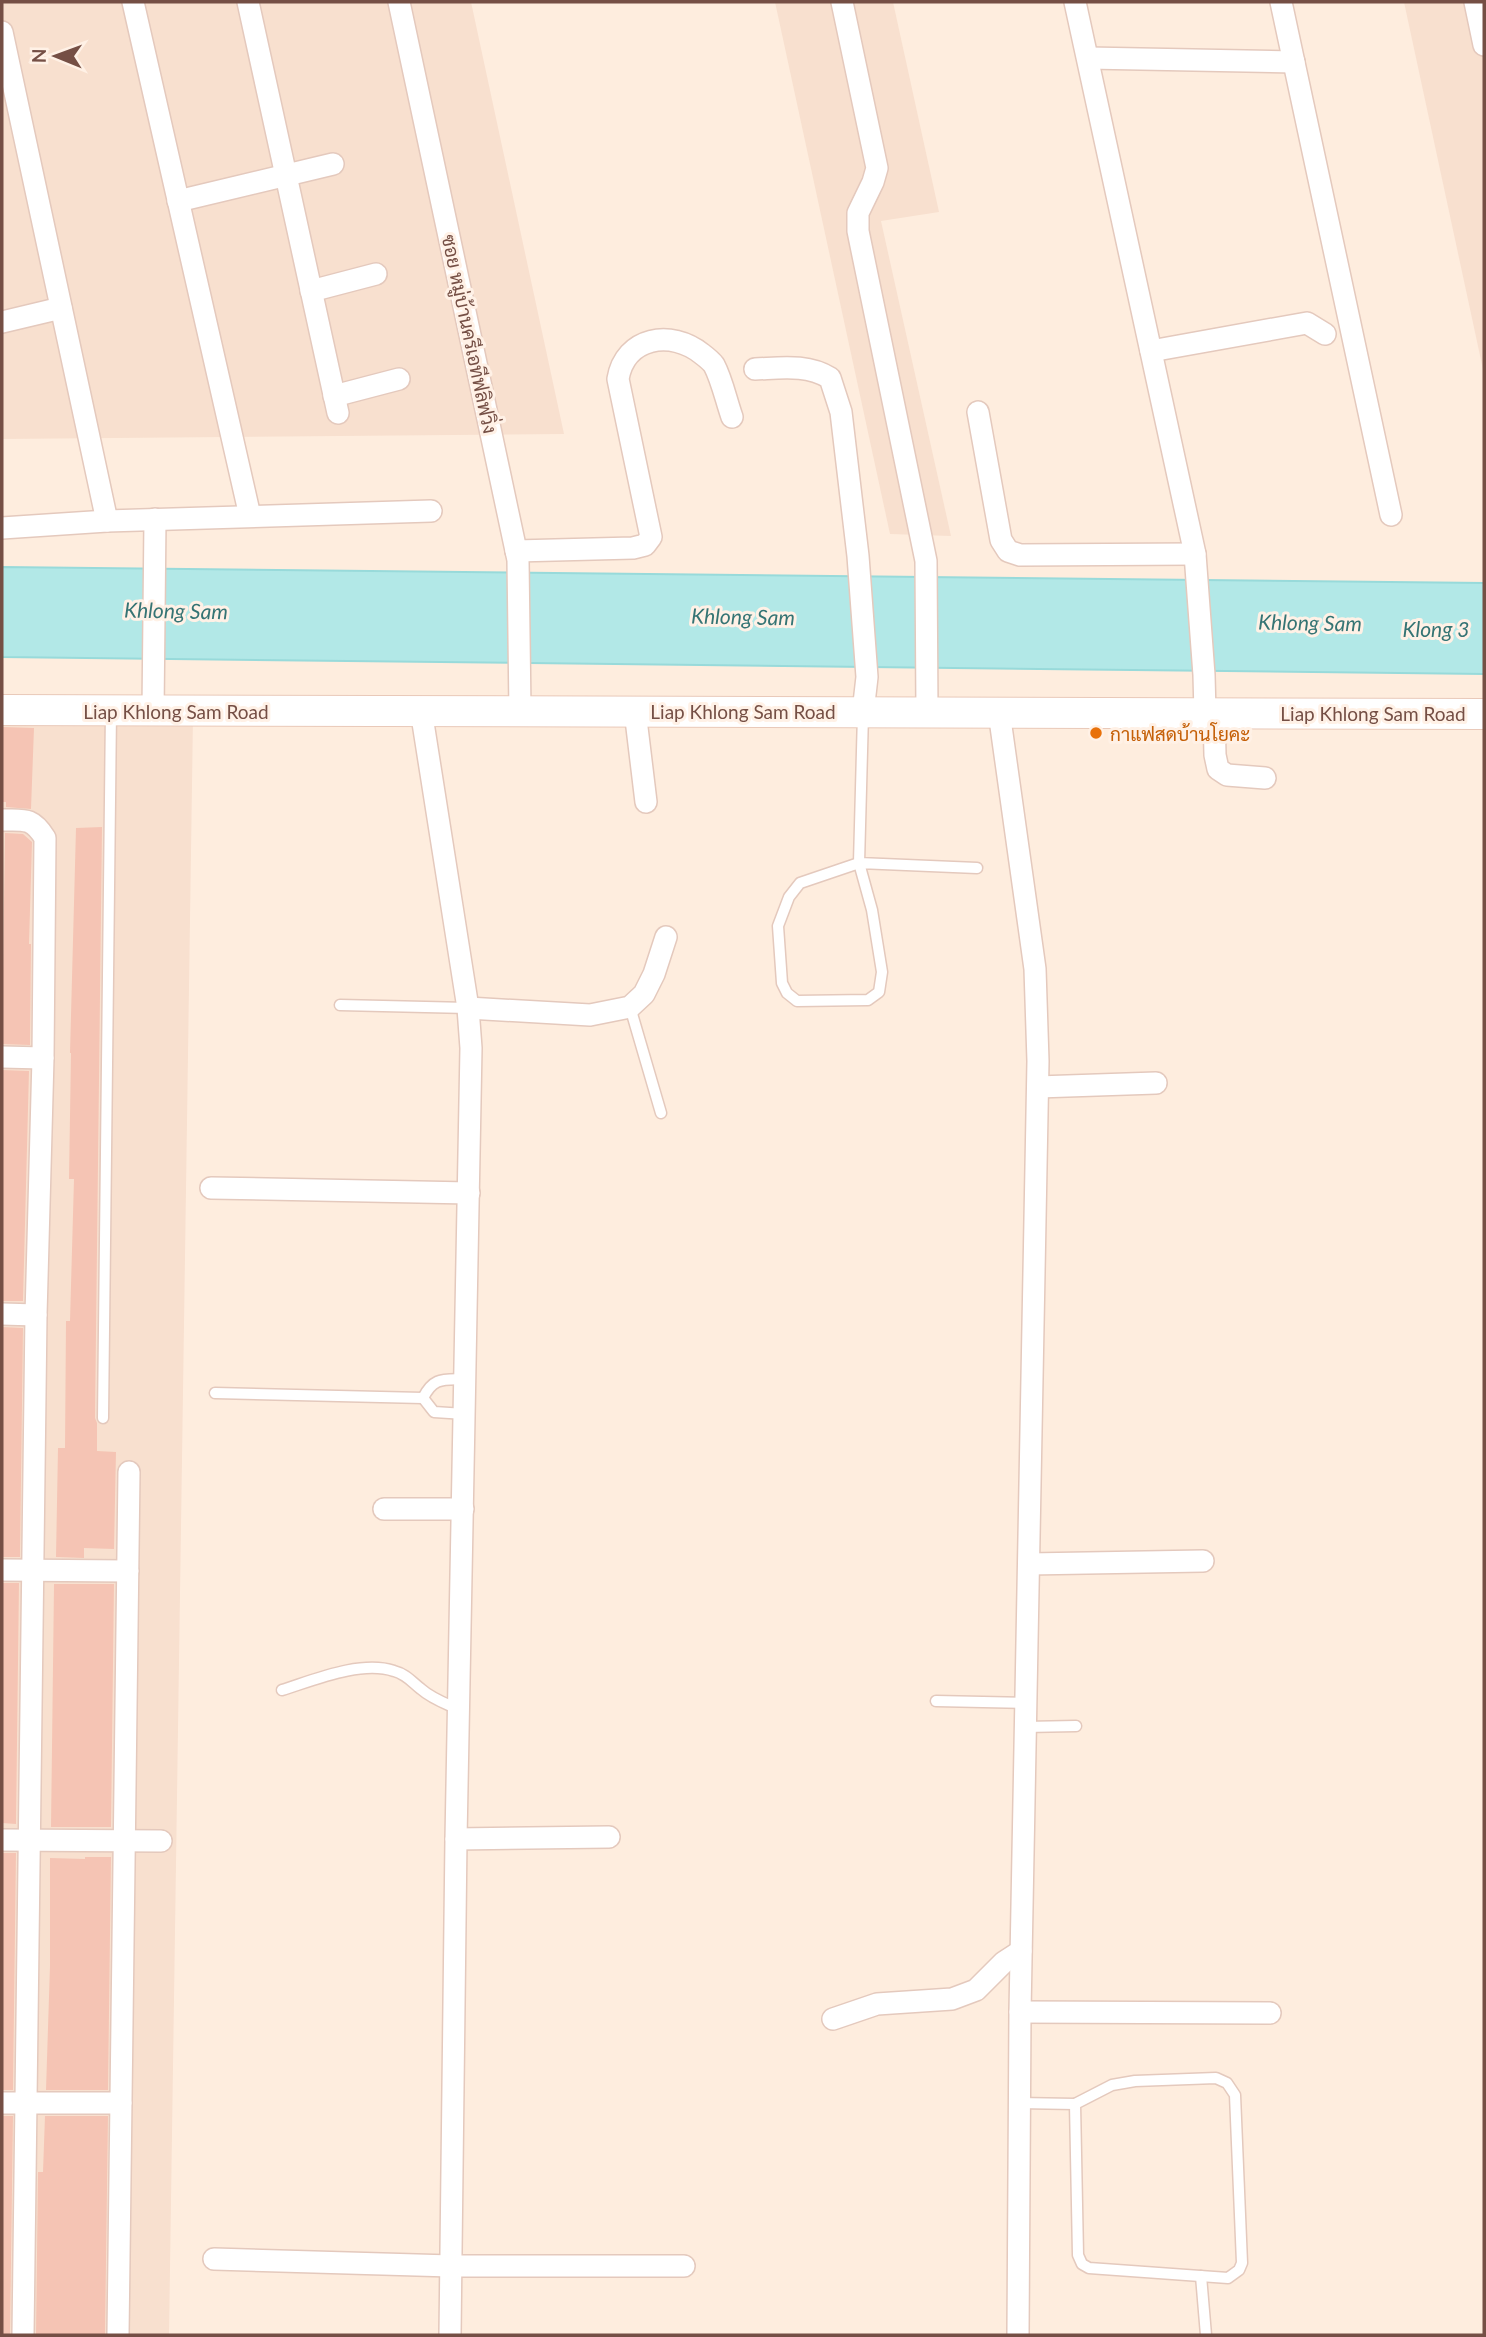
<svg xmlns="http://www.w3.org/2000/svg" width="1486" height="2337" viewBox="0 0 1486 2337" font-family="Lato,Sarabun,sans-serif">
  <rect width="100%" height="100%" fill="#feedde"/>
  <!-- residential -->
  <g fill="#f8e0cf">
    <path d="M2 2H471L564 434 2 439Z"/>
    <path d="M775 2H893L939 212 881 221 951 536 890 534Z"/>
    <path d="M1404 2H1484V374Z"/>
    <path d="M2 713 193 716 169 2335H2Z"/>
  </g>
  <!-- water -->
  <path fill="#b2e8e7" stroke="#98dada" stroke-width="2" d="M2 567 1484 583V674L2 657Z"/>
  <!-- building -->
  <g fill="#f5c4b4">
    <path d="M2 727 34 728 31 809 6 807V802H2Z"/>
    <path d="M102 827 95 1418 97 1423V1451L116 1452 114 1549 84 1548V1558L56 1557 58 1448H65L66 1321H70L74 1179H69L71 1053H70L76 828Z"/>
    <path d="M5 833 23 834 32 842 29 944H31L30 1045 2 1044Z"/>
    <path d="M2 1070 29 1071 23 1301H2Z"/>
    <path d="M2 1327 23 1328 20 1557H2Z"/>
    <path d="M2 1583H19L16 1824 2 1823Z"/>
    <path d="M54 1584H114L111 1827H51Z"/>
    <path d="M2 1853H16L13 2090H2Z"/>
    <path d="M85 1857H111L108 2090H46L50 1966V1858L85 1859Z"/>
    <path d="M2 2116H13L10 2335H2Z"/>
    <path d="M45 2116H108L105 2335H36L38 2172H43Z"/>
  </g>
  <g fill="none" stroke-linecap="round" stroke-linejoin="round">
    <defs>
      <g id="lane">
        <path d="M863 714 859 863 872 910 882 972 879 992 868 1000 797 1001 787 993 782 983 778 926 789 897 800 883 859 863 977 868"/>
        <path d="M340 1005 468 1008"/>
        <path d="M630 1007 661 1113"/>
        <path d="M215 1393 423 1398"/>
        <path d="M465 1414 434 1412 423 1398C434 1376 444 1380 466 1379"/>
        <path d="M103 1418 111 711"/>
        <path d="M282 1690C314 1680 361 1660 394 1671 406 1674 412 1682 421 1689 432 1699 447 1704 460 1710"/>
        <path d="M936 1701 1026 1703"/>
        <path d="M1025 1727 1076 1726"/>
        <path d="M1216 2078 1227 2083 1235 2095 1242 2263 1239 2270 1228 2278 1089 2268 1082 2264 1078 2255 1075 2104 1112 2085 1135 2081Z"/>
        <path d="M1019 2103 1075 2104"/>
        <path d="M1201 2276 1206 2335"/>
      </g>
      <g id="street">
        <path d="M133 2 250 516"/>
        <path d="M248 2 338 413"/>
        <path d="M399 2 518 560 520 711"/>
        <path d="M842 2 877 168 873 182 858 213V231L926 561 927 712"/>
        <path d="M1075 2 1195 554 1204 675 1205 713"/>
        <path d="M1281 2 1391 515"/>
        <path d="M1475 2 1484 45"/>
        <path d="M2 32 107 521"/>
        <path d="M1088 58 1294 62"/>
        <path d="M178 201 333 164"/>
        <path d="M311 291 376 274"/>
        <path d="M2 322 61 308"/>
        <path d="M1151 351 1307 323 1325 334"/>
        <path d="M755 369C782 368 807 364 830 378L841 412 858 556 867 677 863 712"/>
        <path d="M334 396 399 379"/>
        <path d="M978 412 1001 540 1008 551 1020 555 1195 554"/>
        <path d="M2 528 107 521 431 511"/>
        <path d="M516 551 633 548 645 545 651 537 618 379C625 337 671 329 702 354 706 357 711 361 714 365 722 380 726 400 732 417"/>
        <path d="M421 710 468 1008 471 1048 456 1839 450 2335"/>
        <path d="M153 711 155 519"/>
        <path d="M635 711 646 802"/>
        <path d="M999 712 1035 969 1038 1061 1020 2012 1018 2335"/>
        <path d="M1214 713 1215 755 1218 769 1227 775 1265 778"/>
        <path d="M2 820C24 820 32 817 45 838L43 1058 36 1315 23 2335"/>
        <path d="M468 1008 590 1015 630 1007 644 994 654 974 666 937"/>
        <path d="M2 1057 43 1058"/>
        <path d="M1038 1087 1156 1083"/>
        <path d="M211 1188 469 1193"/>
        <path d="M2 1314 36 1315"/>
        <path d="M384 1509H463"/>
        <path d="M1029 1564 1203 1561"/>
        <path d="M2 1570 128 1571"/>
        <path d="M456 1839 609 1837"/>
        <path d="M2 1840 161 1841"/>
        <path d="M1020 2012 1270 2013"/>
        <path d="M833 2019 877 2004 952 1999 976 1990 1004 1962 1021 1951"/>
        <path d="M2 2103H121"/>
        <path d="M214 2259 451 2266H684"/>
        <path d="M118 2335 129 1472"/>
      </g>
      <path id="secondary" d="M2 710 1484 714"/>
    </defs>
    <!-- lane casing -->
    <use href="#lane" stroke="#e4c9bd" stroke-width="13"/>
    <!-- street casing -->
    <use href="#street" stroke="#e4c9bd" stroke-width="24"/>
    <!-- secondary casing -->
    <use href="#secondary" stroke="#e9c9b9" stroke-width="32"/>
    <!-- lane -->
    <use href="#lane" stroke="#fff" stroke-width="10"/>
    <!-- street -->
    <use href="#street" stroke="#fff" stroke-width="21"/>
    <!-- secondary -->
    <use href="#secondary" stroke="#fff" stroke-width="30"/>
  </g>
  <!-- markers -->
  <circle fill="#e8710a" stroke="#fff1e6" stroke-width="2.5" cx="1096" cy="733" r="7"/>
  <g text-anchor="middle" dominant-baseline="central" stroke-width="6" stroke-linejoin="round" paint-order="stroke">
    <!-- street labels -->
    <g font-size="19" fill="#754f45" stroke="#fff1e6">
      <text transform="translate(470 334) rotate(78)">ซอย หมู่บ้านครีเอทีฟลิฟวิ่ง</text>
      <text x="176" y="711">Liap Khlong Sam Road</text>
      <text x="743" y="711">Liap Khlong Sam Road</text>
      <text x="1373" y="713">Liap Khlong Sam Road</text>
    </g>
    <!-- food labels -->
    <g font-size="19" fill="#c56008" stroke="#fff1e6" text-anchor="start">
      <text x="1110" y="733">กาแฟสดบ้านโยคะ</text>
    </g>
    <!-- water labels -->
    <g font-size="21" font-style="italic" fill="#357474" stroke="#fff1e6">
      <text transform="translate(176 610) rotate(1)">Khlong Sam</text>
      <text transform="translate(743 616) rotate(1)">Khlong Sam</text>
      <text transform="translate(1310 622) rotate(1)">Khlong Sam</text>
      <text x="1436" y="628">Klong 3</text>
    </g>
  </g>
  <!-- border -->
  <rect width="1486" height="2337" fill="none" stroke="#754f45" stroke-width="7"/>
  <!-- north arrow -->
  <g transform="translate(56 56) rotate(271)" stroke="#fff1e6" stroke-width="5" paint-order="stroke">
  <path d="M0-5L12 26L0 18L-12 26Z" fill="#754f45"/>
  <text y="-10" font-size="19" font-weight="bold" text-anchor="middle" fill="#754f45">N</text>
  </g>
</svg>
